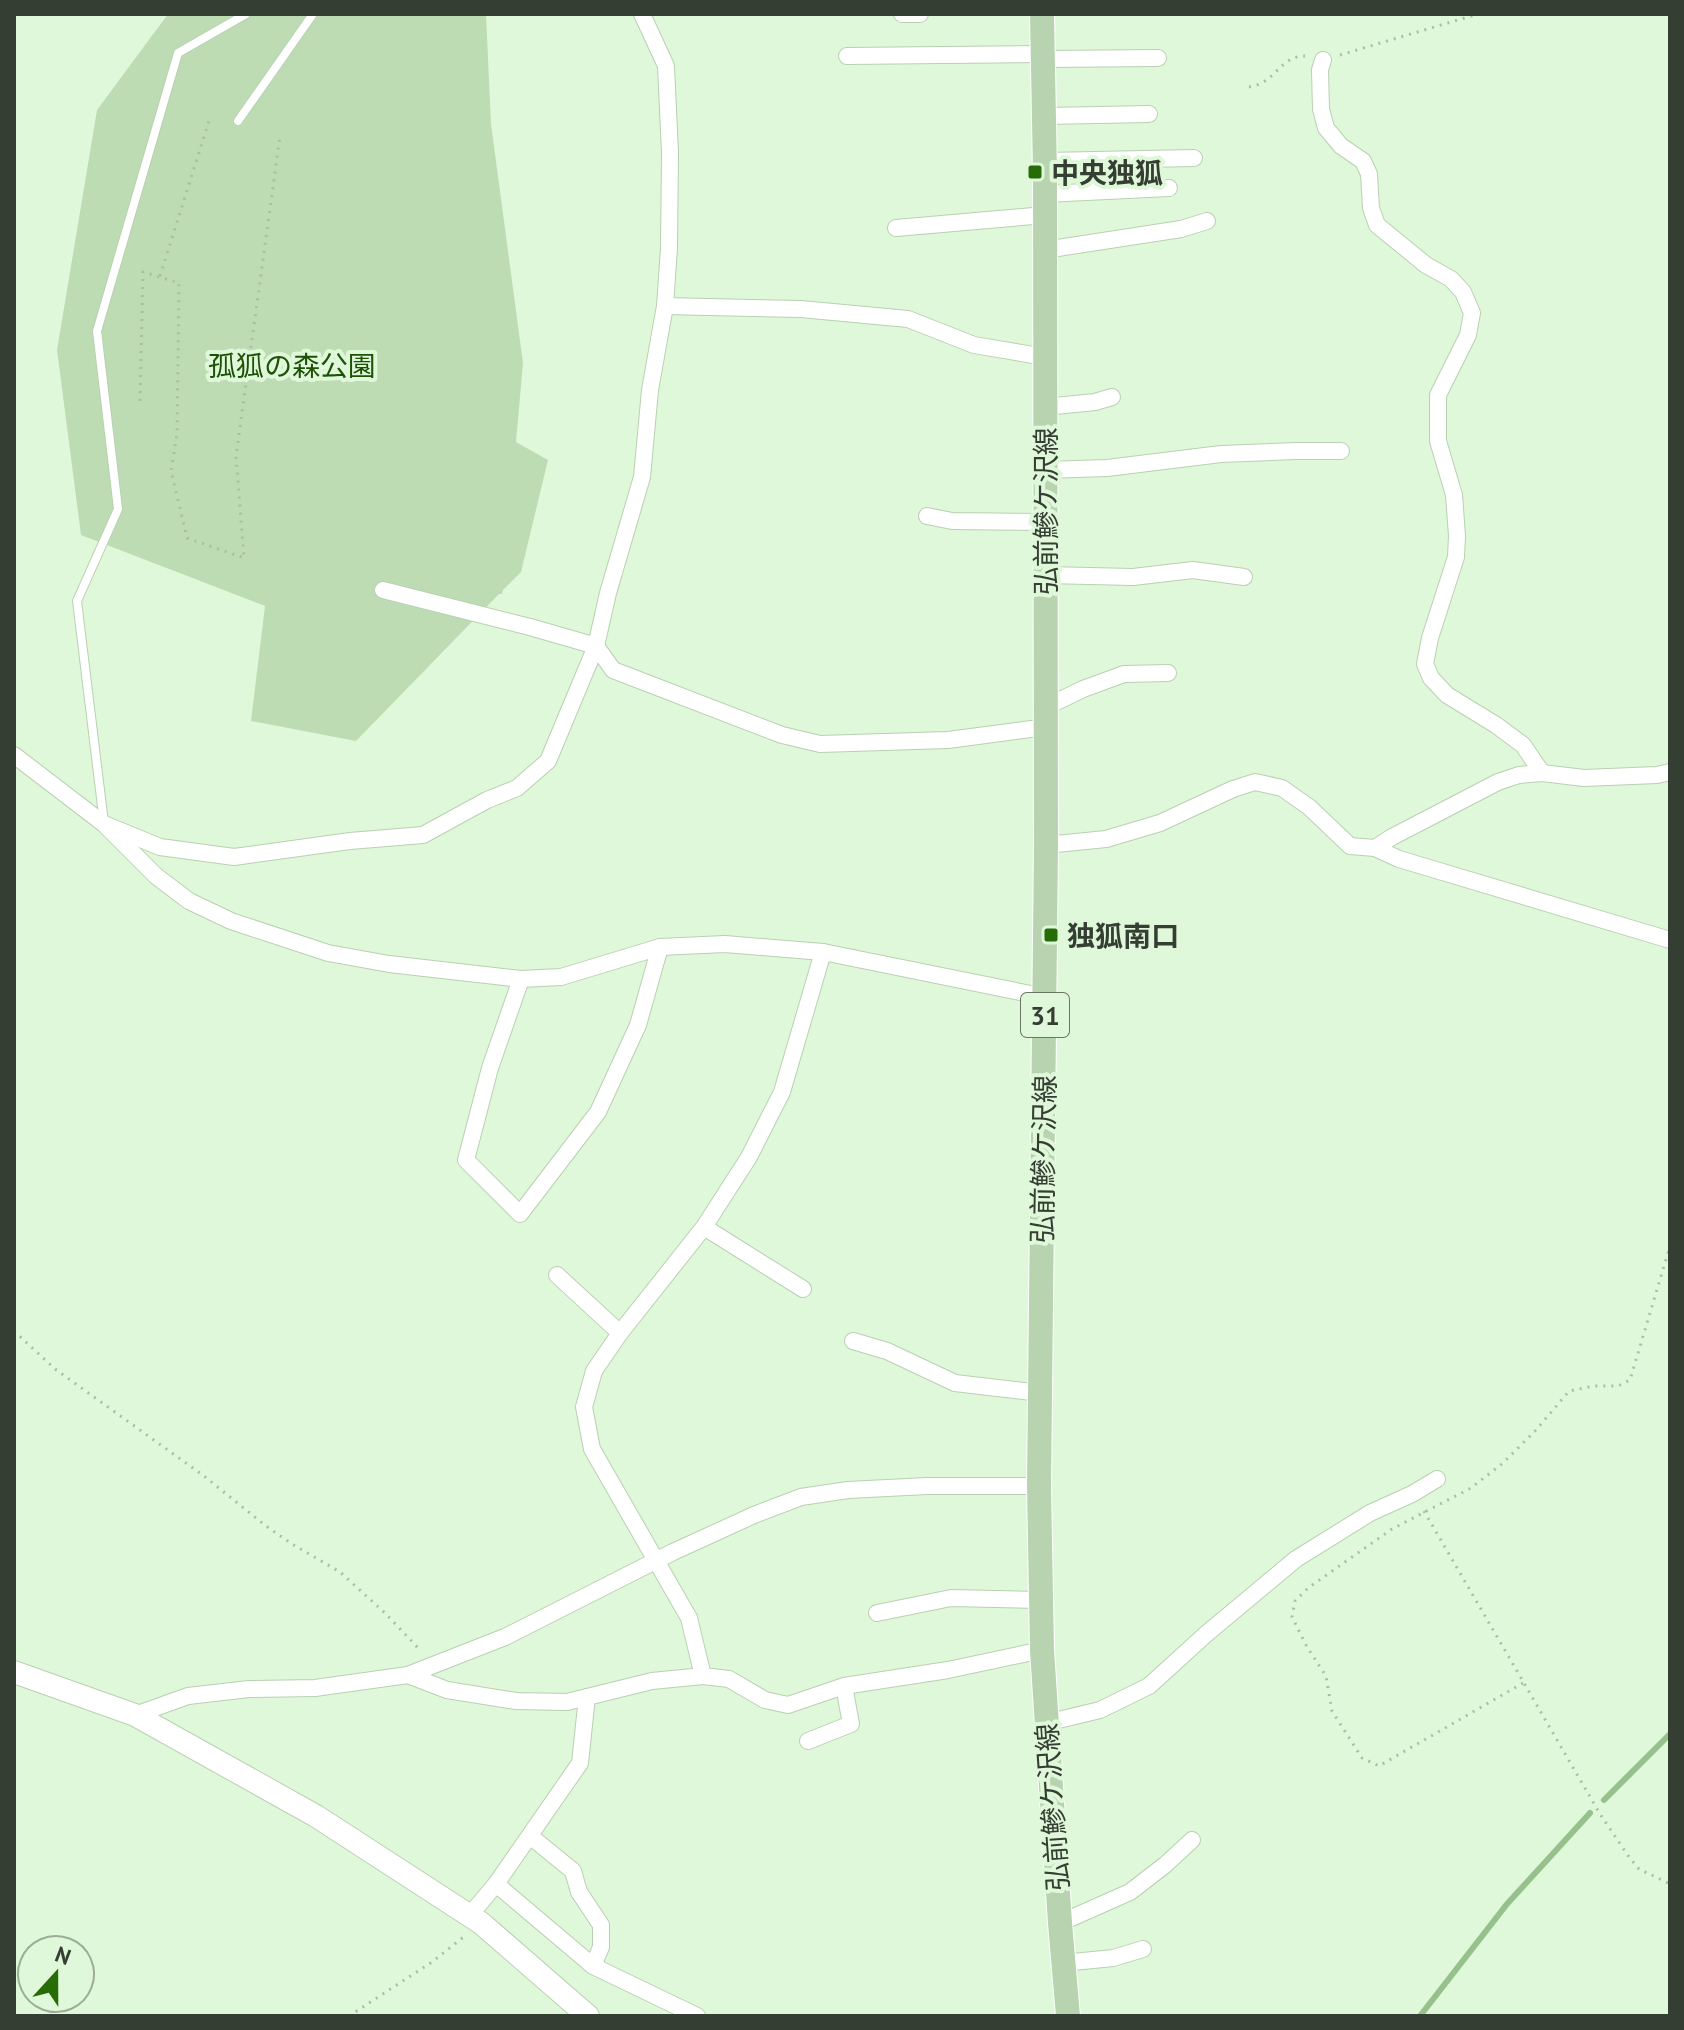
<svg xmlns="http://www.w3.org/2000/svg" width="1684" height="2030" viewBox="0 0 1684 2030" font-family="'PT Sans','Noto Sans JP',sans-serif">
  <rect width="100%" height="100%" fill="#e0f8da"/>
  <!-- green -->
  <path fill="#bddcb4" d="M168 14H486L491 124 523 363 516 442 548 460 521 572 503 590 502 594H499L356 741 251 721 265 606 81 535 57 350 97 110Z"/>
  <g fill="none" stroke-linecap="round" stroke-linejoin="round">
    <!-- stream -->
    <g stroke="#97c18c" stroke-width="6">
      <path d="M1604 1800 1670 1734"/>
      <path d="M1420 2016 1507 1904 1590 1813"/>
    </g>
    <defs>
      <g id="lane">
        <path d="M238 121 313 14"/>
        <path d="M104 823 77 601 118 509 97 331 178 53 246 14"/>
      </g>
      <g id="street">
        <path d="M902 14H920"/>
        <path d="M847 56 1044 54"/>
        <path d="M1044 59 1158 58"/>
        <path d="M1323 60 1320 70 1321 109 1326 128 1341 146 1363 161 1369 174 1371 208 1377 225 1426 265 1451 279 1463 292 1472 313 1468 335 1438 395V441L1454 495 1457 536 1456 557 1430 638 1425 664 1431 678 1447 695 1496 725 1523 745 1542 773"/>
        <path d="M1045 116 1149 114"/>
        <path d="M1045 161 1194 158"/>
        <path d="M1045 194 1169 188"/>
        <path d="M896 228 1045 215"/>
        <path d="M1045 250 1181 229 1207 221"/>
        <path d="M665 306 801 309 908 319 974 345 1045 357"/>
        <path d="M1045 407 1095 402 1112 397"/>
        <path d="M1045 470 1107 468 1221 454 1296 451H1341"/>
        <path d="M927 516 952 521 1046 522"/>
        <path d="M1046 575 1133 577 1193 570 1244 577"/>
        <path d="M383 590 530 627 596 646 613 670 782 735 820 744 948 740 1046 727"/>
        <path d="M1046 707 1083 689 1124 674 1168 673"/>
        <path d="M14 755 104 824 156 876 189 901 231 921 328 953 389 964 521 979 561 977 660 947 725 944 823 952 1045 997"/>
        <path d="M104 824 160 847 234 857 350 841 423 835 487 800 517 788 548 761 596 646 608 593 642 477 650 390 665 306 669 248 670 153 666 66 642 14"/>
        <path d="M1046 845 1106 839 1160 823 1233 789 1255 782 1282 788 1309 807 1350 846 1375 848 1392 837 1498 782 1519 775 1542 773 1584 778 1657 775 1670 772"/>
        <path d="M1375 848 1399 859 1670 940"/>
        <path d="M521 979 490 1068 466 1160 520 1214 598 1112 638 1025 660 947"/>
        <path d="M704 1227 803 1289"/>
        <path d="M557 1275 620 1333"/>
        <path d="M853 1341 887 1351 955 1383 1040 1393"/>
        <path d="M877 1613 951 1598 1041 1600"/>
        <path d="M408 1675 447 1690 516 1701 567 1702 652 1681 703 1676 729 1679 765 1700 788 1705 844 1686 948 1670 1042 1650"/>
        <path d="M703 1676 689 1618 592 1449 584 1407 594 1371 620 1333 704 1227 749 1157 782 1092 823 952"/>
        <path d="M135 1715 188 1696 249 1689 315 1688 408 1675 505 1637 673 1552 754 1515 801 1497 848 1490 927 1486H1039"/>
        <path d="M1046 1723 1100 1710 1149 1686 1205 1635 1296 1559 1370 1513 1412 1494 1437 1479"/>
        <path d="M808 1741 851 1724 844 1686"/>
        <path d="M530 1836 573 1871 579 1892 601 1925V1947L593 1966"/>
        <path d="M496 1884 593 1966 697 2016"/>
        <path d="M470 1915 496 1884 580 1763 587 1697"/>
        <path d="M1060 1923 1130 1892 1165 1865 1192 1840"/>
        <path d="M1063 1963 1113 1958 1143 1949"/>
      </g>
      <path id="secondary" d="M14 1672 135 1715 316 1816 481 1923 588 2016"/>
      <path id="primary" d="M1042 14 1045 173 1046 845 1039 1486 1042 1650 1060 1923 1068 2016"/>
    </defs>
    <!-- lane casing -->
    <use href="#lane" stroke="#b9d0b2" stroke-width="10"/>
    <!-- street casing -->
    <use href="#street" stroke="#b9d0b2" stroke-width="18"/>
    <!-- secondary casing -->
    <use href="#secondary" stroke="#b9d0b2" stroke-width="24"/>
    <!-- primary casing -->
    <use href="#primary" stroke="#fff" stroke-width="26"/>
    <!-- path -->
    <g stroke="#aabea5" stroke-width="3" stroke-dasharray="2 6" stroke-linecap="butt">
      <path d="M1340 55 1478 14"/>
      <path d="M1249 87C1253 86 1258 85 1262 83 1278 74 1284 56 1305 56"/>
      <path d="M160 276 209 121"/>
      <path d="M140 401 143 272 179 283 177 434 171 471 187 538 244 558 236 456 280 136"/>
      <path d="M14 1331 55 1369 204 1476 266 1526 292 1544 340 1572 385 1613 420 1650"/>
      <path d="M1424 1511 1600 1814 1629 1857 1639 1869 1670 1884"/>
      <path d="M1523 1683 1379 1766 1362 1758 1332 1711 1326 1676 1307 1647 1292 1617 1295 1601 1308 1588 1392 1529 1471 1488 1503 1463 1536 1430 1569 1391 1594 1386H1618L1630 1380 1670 1246"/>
      <path d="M349 2016 432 1962 466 1935"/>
    </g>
    <!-- lane -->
    <use href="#lane" stroke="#fff" stroke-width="8"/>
    <!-- street -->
    <use href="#street" stroke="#fff" stroke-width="16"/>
    <!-- secondary -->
    <use href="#secondary" stroke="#fff" stroke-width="22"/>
    <!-- primary -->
    <use href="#primary" stroke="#b8d3b0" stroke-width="24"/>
  </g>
  <!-- markers -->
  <g fill="#276c07" stroke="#e0f8da" stroke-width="3">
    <rect x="1027" y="164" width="16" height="16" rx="4"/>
    <rect x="1043" y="927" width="16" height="16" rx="4"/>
  </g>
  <g text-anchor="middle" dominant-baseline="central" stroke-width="8" stroke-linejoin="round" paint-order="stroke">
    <!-- shield labels -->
    <rect fill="#e0f8da" stroke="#687664" stroke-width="2" x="1021" y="993" width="48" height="44" rx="6"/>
    <g font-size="26" font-weight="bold" fill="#353e32">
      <text x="1045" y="1015">31</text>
    </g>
    <!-- poi labels -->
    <g font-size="28" font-weight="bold" fill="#353e32" stroke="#e0f8da" text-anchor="start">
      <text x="1051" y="172">中央独狐</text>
      <text x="1067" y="935">独狐南口</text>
    </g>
    <!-- park labels -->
    <g font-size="28" fill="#1c5106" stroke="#e0f8da">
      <text x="292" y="365">孤狐の森公園</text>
    </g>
    <!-- street labels -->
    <g font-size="28" fill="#353e32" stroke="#e0f8da">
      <text transform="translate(1045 511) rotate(-90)">弘前鰺ケ沢線</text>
      <text transform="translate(1043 1159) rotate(-89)">弘前鰺ケ沢線</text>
      <text transform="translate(1052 1807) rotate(-94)">弘前鰺ケ沢線</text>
    </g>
  </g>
  <!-- border -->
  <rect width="1684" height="2030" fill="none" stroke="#353e32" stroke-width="32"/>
  <!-- north arrow -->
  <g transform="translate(56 1974) rotate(21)"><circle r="38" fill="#e0f8da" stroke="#9cae97" stroke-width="2"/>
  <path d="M0-6L14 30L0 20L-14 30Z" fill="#276c07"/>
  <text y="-12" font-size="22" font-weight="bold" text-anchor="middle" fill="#353e32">N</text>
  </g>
</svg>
